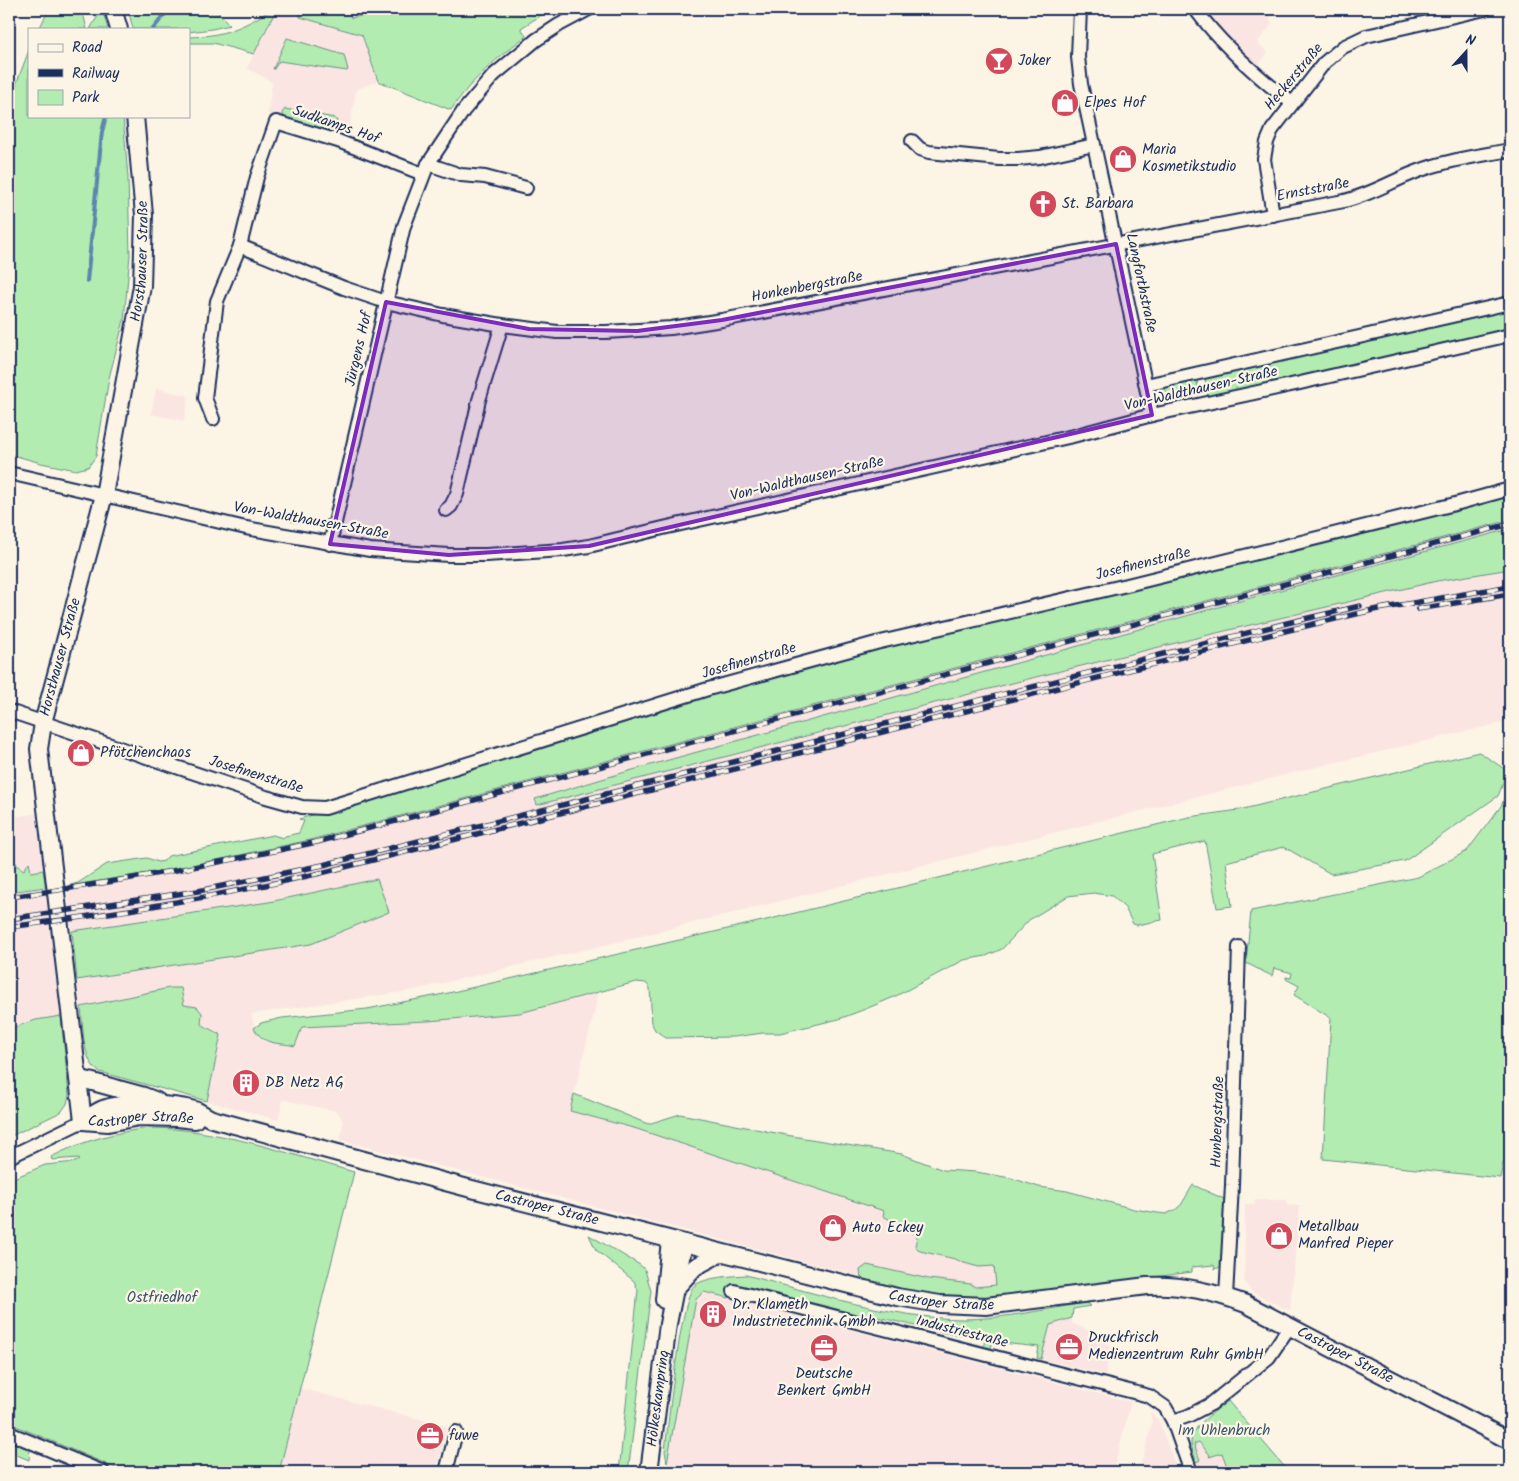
<svg xmlns="http://www.w3.org/2000/svg" width="1519" height="1481" viewBox="0 0 1519 1481" font-family="Kalam,sans-serif">
  <rect width="100%" height="100%" fill="#fcf5e5"/>
  <filter id="ink" filterUnits="userSpaceOnUse"><feTurbulence type="fractalNoise" baseFrequency=".02" numOctaves="2"/><feDisplacementMap in="SourceGraphic" scale="10" xChannelSelector="R" yChannelSelector="G"/><feConvolveMatrix kernelMatrix="1 2 1 2 8 2 1 2 1" color-interpolation-filters="sRGB"/></filter>
  <g filter="url(#ink)">
    <!-- built -->
    <g fill="#fbe5e2">
      <path d="M348 9H391L351 18Z"/>
      <path d="M1201 9H1268L1272 24 1257 43 1268 52 1256 69Z"/>
      <path d="M276 10 362 35 378 81 356 90 349 131 353 141 268 114 272 82 247 68Z"/>
      <path d="M156 388 189 396 184 421 151 414Z"/>
      <path d="M1510 520V529L1258 596 629 771 535 799 537 805 1036 677 1229 630 1437 581 1510 569V721L1325 765 601 946 410 991 252 1014 254 1028 259 1037 295 1045 302 1027 428 1021 520 1013 599 993 570 1111 637 1129 884 1211 883 1216 913 1232 917 1237 920 1251 955 1259 979 1267 994 1266 996 1285 975 1287 971 1284 929 1279 887 1271 859 1273 860 1276 340 1140 343 1122 341 1117 336 1111 283 1100 278 1120 207 1101 221 1035 201 1024 202 1013 184 1005 130 996 81 1007 77 980 311 944 377 879 269 902 72 931 67 886 175 869 310 840Z"/>
      <path d="M36 814 43 870 30 872 29 863 24 870 16 865V863L9 864V817Z"/>
      <path d="M46 887 61 1016 36 1020 9 1029V892Z"/>
      <path d="M1255 1200H1287V1205L1300 1206 1290 1311 1252 1292 1244 1281 1245 1204H1255Z"/>
      <path d="M704 1292 1131 1402 1113 1472H666L696 1299Z"/>
      <path d="M1072 1318V1323L1109 1339 1108 1344 1112 1345 1105 1375 1041 1359 1050 1325Z"/>
      <path d="M299 1388 447 1426 436 1472H279Z"/>
      <path d="M1150 1412 1158 1419 1178 1472H1138L1145 1451 1152 1423Z"/>
      <path d="M1199 1442 1210 1455 1222 1452 1229 1472H1200L1196 1462 1200 1460 1194 1444Z"/>
    </g>
    <!-- green -->
    <g fill="#b3ecb0" stroke="#678e87">
      <path d="M49 9H82L87 29H39Z"/>
      <path d="M102 9 108 29H90Z"/>
      <path d="M128 9H215L230 25 212 29 189 32V29H133Z"/>
      <path d="M299 9H348L351 18 391 9H551L521 28 526 36C499 56 470 81 451 110L378 81 362 35 300 17Z"/>
      <path d="M271 10H276L254 54 213 43H189V37C223 36 242 28 271 10Z"/>
      <path d="M287 38 344 55 348 70 347 71 279 61 274 69H273Z"/>
      <path d="M29 50V116H123L128 177 130 255 124 320 109 378 96 456 88 467 76 470 41 463 9 454V113L17 82Z"/>
      <path d="M285 109 335 118 337 121 334 132 331 133 285 118 282 113Z"/>
      <path d="M1510 307V328L1208 397 1205 379 1197 381 1198 388 1169 394 1166 391 1164 387Z"/>
      <path d="M1510 494V520L310 840 175 869 67 886 78 883 107 864 147 858 158 862 164 861 168 856 273 835 283 838 285 836 299 833 304 821 299 819 544 746 548 742 805 668 918 639 1133 590 1136 587 1141 586 1145 588 1208 573 1210 568 1214 567 1219 569Z"/>
      <path d="M291 517 319 523 323 522 326 519 324 524 319 527 290 521Z"/>
      <path d="M1510 529V569L1437 581 1229 630 1036 677 537 805 535 799 629 771 1258 596Z"/>
      <path d="M1479 752 1506 770V776L1498 796 1405 861 1331 874 1284 847 1226 862 1232 906 1217 908 1205 841 1152 854 1162 920 1137 925 1133 924 1125 908 1112 896 1094 893 1068 896 1029 920 1002 949 986 956 964 960 894 997 868 1008 839 1019 780 1033H763L734 1037 666 1038 655 1030 652 1024 650 988 646 983 636 982 520 1013 428 1021 302 1027 295 1046C277 1042 264 1046 254 1028L261 1023 282 1018 367 1009 444 994 758 922 1189 817 1239 810Z"/>
      <path d="M1510 785V1163H1503L1500 1178 1323 1159 1331 1018 1294 995 1299 986 1286 979V977L1291 978 1292 973 1274 968 1272 976 1246 963 1251 911 1418 877 1467 851 1501 806Z"/>
      <path d="M29 862 31 872 43 870 46 887 9 892V864L17 863 16 865 24 870Z"/>
      <path d="M377 879 389 912 311 944 77 980 72 931 269 902Z"/>
      <path d="M169 988H181L184 1005 197 1007 202 1013 201 1024 221 1035 207 1101 100 1072C82 1063 83 1025 81 1007Z"/>
      <path d="M61 1016 69 1095 67 1104 61 1112 9 1137V1029L36 1020Z"/>
      <path d="M574 1094 648 1124 680 1114 786 1135 902 1154 943 1170 976 1172 1011 1178 1039 1187 1067 1191 1134 1209 1158 1213 1166 1214 1175 1210 1181 1205 1193 1185 1224 1199 1227 1206 1223 1266 1215 1269 1214 1265 1192 1267V1272L991 1298C946 1300 904 1290 861 1279L860 1270 867 1265 929 1279 971 1284 975 1287 996 1285 994 1266 979 1267 964 1263 955 1259 920 1251 915 1246 917 1237 913 1232 883 1216 884 1211 637 1129 570 1111Z"/>
      <path d="M150 1128C218 1128 288 1154 354 1172L279 1472H125L9 1423V1180L45 1165 75 1162 80 1160 79 1158 52 1160 51 1157C82 1141 115 1132 150 1128Z"/>
      <path d="M589 1235 640 1265 645 1270 651 1291 628 1472H619L638 1290 634 1281 596 1250Z"/>
      <path d="M746 1275C814 1293 892 1318 962 1319 1004 1319 1045 1309 1086 1303L1090 1306 1073 1309 1072 1318 1050 1325 1041 1359 1037 1358 1039 1347 993 1342 990 1350 983 1348 985 1340 960 1334 959 1336 877 1317 876 1320 742 1286 732 1288 729 1298 704 1292 696 1299 667 1463 665 1451C668 1425 681 1298 694 1286 704 1277 732 1276 746 1275Z"/>
      <path d="M1228 1401 1289 1472H1229L1222 1453 1209 1457 1210 1455 1199 1442 1194 1444 1200 1460 1196 1462C1195 1456 1191 1449 1191 1442 1192 1425 1216 1411 1228 1401Z"/>
      <path d="M9 1440 30 1449 29 1460 9 1452Z"/>
    </g>
    <g fill="none" stroke-linecap="round" stroke-linejoin="round">
      <!-- stream -->
      <g stroke="#5b86ae" stroke-width="4">
        <path d="M153 29 169 9"/>
        <path d="M87 281 102 132 106 116"/>
      </g>
      <defs>
        <g id="minor">
          <path d="M1080 9 1078 57 1081 84 1152 415"/>
          <path d="M1195 9C1223 46 1255 75 1292 103"/>
          <path d="M912 141 920 149 929 152 999 159H1018L1040 157 1094 145"/>
          <path d="M428 164 461 175 485 177 526 188"/>
          <path d="M1273 215 1264 159 1267 142 1272 130 1324 63 1343 47 1366 36 1485 9"/>
          <path d="M240 246 257 177 276 122 338 141 423 174"/>
          <path d="M1146 385 1510 303"/>
          <path d="M213 419 205 398 217 301 240 246 344 288 386 302 443 315 502 325 557 332H606L671 328 722 320 1344 201C1370 195 1392 181 1416 172 1446 160 1479 156 1510 150"/>
          <path d="M9 473 246 528 370 550 449 555H486L563 550 589 546 663 528 1073 436 1152 415 1300 383 1510 335"/>
          <path d="M446 510 451 506 457 494 479 400 502 325"/>
          <path d="M330 544 404 226 428 164 464 110 494 75 536 40 559 25 589 9"/>
          <path d="M9 711 266 797 302 807 325 808 708 689 876 643 1127 585 1459 503 1510 489"/>
          <path d="M9 1157 83 1121"/>
          <path d="M734 1291 1149 1396 1165 1407 1173 1421 1191 1472"/>
          <path d="M1226 1297 1232 1185 1239 947"/>
          <path d="M1173 1421 1188 1416 1211 1404 1269 1357 1290 1326"/>
          <path d="M9 1433 103 1472"/>
          <path d="M446 1472 456 1432"/>
        </g>
        <g id="major">
          <path d="M113 9 119 29"/>
          <path d="M78 1078 144 1096 157 1101"/>
          <path id="s1" d="M83 1121C89 1117 96 1112 103 1109 123 1101 174 1104 195 1110 201 1112 206 1117 212 1119L464 1187 897 1297 940 1304 986 1306 1147 1286C1182 1284 1213 1292 1246 1304L1510 1441"/>
          <path id="s2" d="M83 1121 39 749 43 723 104 495 142 286 144 215 135 116"/>
          <path id="s3" d="M83 1121 108 1123 139 1117 177 1118 195 1120"/>
          <path d="M676 1288 695 1267 721 1253"/>
          <path d="M664 1300 670 1240"/>
          <path id="s4" d="M649 1472 668 1324 684 1243"/>
        </g>
      </defs>
      <!-- minor casing -->
      <use href="#minor" stroke="#1b2f5e" stroke-width="16"/>
      <!-- major casing -->
      <use href="#major" stroke="#1b2f5e" stroke-width="20"/>
      <!-- minor -->
      <use href="#minor" stroke="#fcf5e5" stroke-width="12"/>
      <!-- major -->
      <use href="#major" stroke="#fcf5e5" stroke-width="16"/>
      <defs>
        <g id="rail">
          <path d="M1418 609 1510 594"/>
          <path d="M9 897C113 883 214 864 317 842L1510 524"/>
          <path d="M9 919 198 891 323 865 1287 623 1360 606"/>
          <path d="M9 927C115 914 221 896 325 872L1289 630 1373 610 1510 586"/>
        </g>
      </defs>
      <!-- rail casing -->
      <use href="#rail" stroke="#1b2f5e" stroke-width="5.5"/>
      <!-- rail -->
      <use href="#rail" stroke="#fcf5e5" stroke-width="4" stroke-dasharray="11" stroke-linecap="butt"/>
    </g>
  </g>
  <!-- marked area -->
  <path fill="#7b2cbf" fill-opacity="0.2" stroke="#7b2cbf" stroke-width="4" stroke-linejoin="round" d="M1116 244 1152 415 589 546 449 555 330 544 386 302 529 329 637 331 722 320Z"/>
  <!-- icons -->
  <defs>
    <symbol id="bar-disc" viewBox="-11 -11 22 22"><circle r="9.5" fill="#d1495b" stroke="#fcf5e5"/><path d="M-6-5H6L.8 .8V4.5H3.5V6h-7V4.5H-.8V.8Z" fill="#fff"/></symbol>
    <symbol id="shop-disc" viewBox="-11 -11 22 22"><circle r="9.5" fill="#d1495b" stroke="#fcf5e5"/><path d="M-5-2.5h2.3a2.7 3.5 0 0 1 5.4 0H5L5.5 6h-11ZM-1.5-2.5h3a1.5 2.3 0 0 0-3 0Z" fill="#fff"/></symbol>
    <symbol id="church-disc" viewBox="-11 -11 22 22"><circle r="9.5" fill="#d1495b" stroke="#fcf5e5"/><path d="M-1.2-6h2.4v3.5h3.3v2.4h-3.3V6h-2.4V-.1h-3.3v-2.4h3.3Z" fill="#fff"/></symbol>
    <symbol id="building-disc" viewBox="-11 -11 22 22"><circle r="9.5" fill="#d1495b" stroke="#fcf5e5"/><path d="M-4-6H4V6H1V3H-1V6H-4ZM-2.5-4.3h1.7v1.8h-1.7ZM.8-4.3h1.7v1.8H.8ZM-2.5-1h1.7V.8h-1.7ZM.8-1h1.7V.8H.8Z" fill="#fff"/></symbol>
    <symbol id="office-disc" viewBox="-11 -11 22 22"><circle r="9.5" fill="#d1495b" stroke="#fcf5e5"/><path d="M-6-3h4V-5.5h4V-3h4V5H-6ZM-1-4.5V-3h2v-1.5ZM-6 0V1H6V0Z" fill="#fff"/></symbol>
  </defs>
  <g fill-rule="evenodd">
    <use href="#bar-disc" x="983" y="45" width="32" height="32"/>
    <use href="#shop-disc" x="1049" y="87" width="32" height="32"/>
    <use href="#shop-disc" x="1107" y="143" width="32" height="32"/>
    <use href="#church-disc" x="1027" y="188" width="32" height="32"/>
    <use href="#shop-disc" x="65" y="737" width="32" height="32"/>
    <use href="#building-disc" x="230" y="1067" width="32" height="32"/>
    <use href="#shop-disc" x="817" y="1212" width="32" height="32"/>
    <use href="#shop-disc" x="1263" y="1220" width="32" height="32"/>
    <use href="#building-disc" x="697" y="1298" width="32" height="32"/>
    <use href="#office-disc" x="1053" y="1331" width="32" height="32"/>
    <use href="#office-disc" x="808" y="1332" width="32" height="32"/>
    <use href="#office-disc" x="414" y="1420" width="32" height="32"/>
  </g>
  <g text-anchor="middle" dominant-baseline="central" stroke-width="4.5" stroke-linejoin="round" paint-order="stroke">
    <!-- poi labels -->
    <g font-size="15" fill="#1b2f5e" stroke="#fcf5e5" text-anchor="start">
      <text x="1018" y="61">Joker</text>
      <text x="1084" y="103">Elpes Hof</text>
      <text x="1142" y="150">Maria<tspan x="1142" dy="17">Kosmetikstudio</tspan></text>
      <text x="1062" y="204">St. Barbara</text>
      <text x="100" y="753">Pfötchenchaos</text>
      <text x="265" y="1083">DB Netz AG</text>
      <text x="1298" y="1227">Metallbau<tspan x="1298" dy="17">Manfred Pieper</tspan></text>
      <text x="852" y="1228">Auto Eckey</text>
      <text x="732" y="1305">Dr. Klameth<tspan x="732" dy="17">Industrietechnik Gmbh</tspan></text>
      <text x="1088" y="1338">Druckfrisch<tspan x="1088" dy="17">Medienzentrum Ruhr GmbH</tspan></text>
      <text x="824" y="1374" text-anchor="middle">Deutsche<tspan x="824" dy="17">Benkert GmbH</tspan></text>
      <text x="449" y="1436">fuwe</text>
    </g>
    <!-- street labels -->
    <g font-size="15" fill="#1b2f5e" stroke="#fcf5e5">
      <text transform="translate(1294 77) rotate(-50)">Heckerstraße</text>
      <text transform="translate(336 125) rotate(19)">Sudkamps Hof</text>
      <text transform="translate(1313 190) rotate(-11)">Ernststraße</text>
      <text stroke="none"><textPath href="#s2" startOffset="874">Horsthauser Straße</textPath></text>
      <text transform="translate(1141 283) rotate(78)">Langforthstraße</text>
      <text transform="translate(807 287) rotate(-11)">Honkenbergstraße</text>
      <text transform="translate(359 349) rotate(-77)">Jürgens Hof</text>
      <text transform="translate(1201 389) rotate(-13)">Von-Waldthausen-Straße</text>
      <text transform="translate(807 479) rotate(-13)">Von-Waldthausen-Straße</text>
      <text transform="translate(311 521) rotate(10)">Von-Waldthausen-Straße</text>
      <text transform="translate(1143 564) rotate(-14)">Josefinenstraße</text>
      <text stroke="none"><textPath href="#s2" startOffset="469">Horsthauser Straße</textPath></text>
      <text transform="translate(749 661) rotate(-16)">Josefinenstraße</text>
      <text transform="translate(256 775) rotate(17)">Josefinenstraße</text>
      <text stroke="none"><textPath href="#s3" startOffset="58">Castroper Straße</textPath></text>
      <text transform="translate(1218 1122) rotate(-88)">Hunbergstraße</text>
      <text stroke="none"><textPath href="#s1" startOffset="482">Castroper Straße</textPath></text>
      <text stroke="none"><textPath href="#s1" startOffset="888">Castroper Straße</textPath></text>
      <text transform="translate(962 1332) rotate(14)">Industriestraße</text>
      <text stroke="none"><textPath href="#s1" startOffset="1308">Castroper Straße</textPath></text>
      <text stroke="none"><textPath href="#s4" startOffset="74">Hölkeskampring</textPath></text>
    </g>
    <!-- park labels -->
    <g font-size="15" fill="#39556e" stroke="#fcf5e5">
      <text x="162" y="1298">Ostfriedhof</text>
      <text x="1224" y="1431">Im Uhlenbruch</text>
    </g>
  </g>
  <!-- margin -->
  <rect width="1519" height="1481" fill="none" stroke="#fcf5e5" stroke-width="30"/>
  <rect x="15" y="15" width="1489" height="1451" fill="none" stroke="#1b2f5e" stroke-width="2" filter="url(#ink)"/>
  <!-- legend -->
  <rect x="28" y="28" width="162" height="90" fill="#fcf5e5" stroke="#a2a6af"/>
  <rect x="38" y="44" width="25" height="8" fill="#fcf5e5" stroke="#a2a6af"/>
  <text x="72" y="52" font-size="15" fill="#1b2f5e">Road</text>
  <rect x="38" y="69" width="25" height="8" fill="#1b2f5e" stroke="#a2a6af"/>
  <text x="72" y="78" font-size="15" fill="#1b2f5e">Railway</text>
  <rect x="38" y="90" width="25" height="15" fill="#b3ecb0" stroke="#a2a6af"/>
  <text x="72" y="102" font-size="15" fill="#1b2f5e">Park</text>
  <!-- north arrow -->
  <g transform="translate(1466 52) rotate(21)" stroke="#fcf5e5" stroke-width="4" paint-order="stroke">
  <path d="M0-4L9 19L0 12L-9 19Z" fill="#1b2f5e"/>
  <text y="-8" font-size="14" font-weight="bold" text-anchor="middle" fill="#1b2f5e">N</text>
  </g>
</svg>
